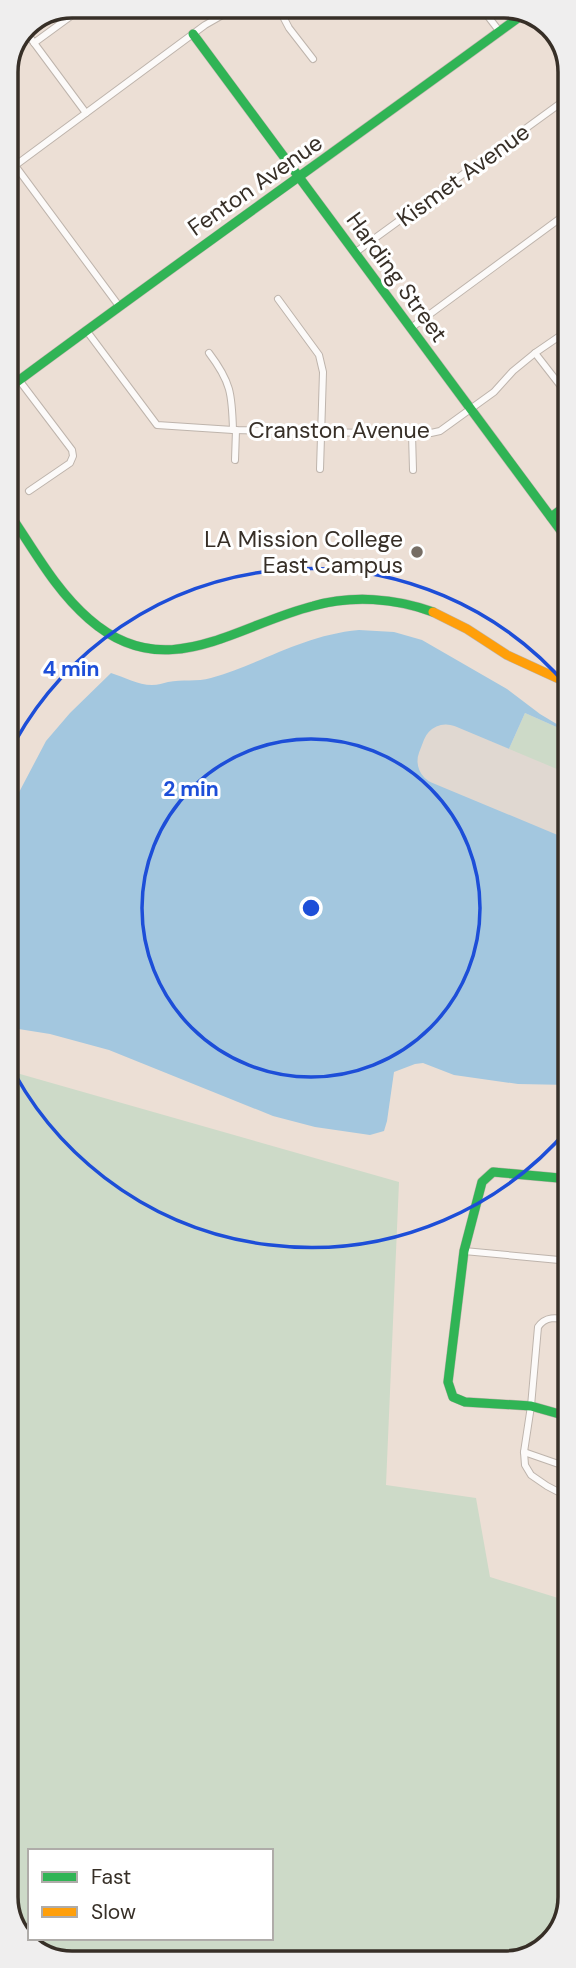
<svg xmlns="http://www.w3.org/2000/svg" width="576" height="1968" viewBox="0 0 576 1968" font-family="'DM Sans',sans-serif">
  <rect width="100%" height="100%" fill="#ecdfd5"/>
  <!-- green -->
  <g fill="#cddac8" fill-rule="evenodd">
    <path d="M525 713 570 733V745L554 785 570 793V816L567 824 433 767 448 735 504 760Z"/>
    <path d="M6 1070 399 1182 386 1485 476 1498 490 1577 571 1602V1897L555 1940 518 1961 63 1962 28 1946 7 1910ZM30 1851H271V1938H30Z"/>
  </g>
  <!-- water -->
  <g fill="#a3c7df">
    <path d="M359 630 394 632 422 640 507 689 540 714 570 732V733L525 713 504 760 448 735 434 766 567 824 570 816V1085L518 1084 454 1075 423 1063 415 1064 394 1072 387 1121 384 1131 370 1135 315 1127 273 1116 109 1050 50 1034 6 1027V817L46 741 70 713 111 673C124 677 138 685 152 685 158 685 163 683 168 682 182 679 197 682 211 678 263 663 303 635 359 630Z"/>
    <path d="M570 745V793L554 786Z"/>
  </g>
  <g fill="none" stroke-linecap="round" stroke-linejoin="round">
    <!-- runway -->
    <path stroke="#e0d8d1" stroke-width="47" d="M446 748 570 800 566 813 441 761Z"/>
    <defs>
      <g id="street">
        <path d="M277 5 289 28 313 59"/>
        <path d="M369 6 376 15"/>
        <path d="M480 6 500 32"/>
        <path d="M23 28 86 113"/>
        <path d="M34 43 86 5"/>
        <path d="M5 152 119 306"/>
        <path d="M5 173 205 25 240 5"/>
        <path d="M356 252 569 97"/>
        <path d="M278 299 319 355 323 372 320 469"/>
        <path d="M411 328 570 211"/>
        <path d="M86 330 157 425 233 430 412 434 431 433 440 431 494 392 513 371 535 353 570 329"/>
        <path d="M209 353C231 382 232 394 233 430"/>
        <path d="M535 353 570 398"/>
        <path d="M19 380 72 450 73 456 70 463 29 491"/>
        <path d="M412 434 413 470"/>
        <path d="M235 460 236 430"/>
        <path d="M464 1251 570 1261"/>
        <path d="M570 1320C558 1318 546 1315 538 1327L531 1406 524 1452 525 1465 531 1475 547 1486 570 1498"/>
        <path d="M524 1452 570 1468"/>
      </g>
      <g id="fast">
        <path d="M193 34 570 543"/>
        <path d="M6 390C178 262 353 139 526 12"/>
        <path d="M6 509C32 546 54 589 89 619 165 686 234 626 313 606 352 595 395 598 433 612"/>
        <path d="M551 517 570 503"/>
        <path d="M570 1179 493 1172 482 1182 464 1251 448 1382 453 1397 465 1402 531 1406 570 1417"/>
      </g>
      <path id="slow" d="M433 612 467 629 507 655 570 684"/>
    </defs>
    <!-- street casing -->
    <use href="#street" stroke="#beb4ac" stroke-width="8"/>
    <!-- fast casing -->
    <use href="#fast" stroke="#beb4ac" stroke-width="10"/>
    <!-- slow casing -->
    <use href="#slow" stroke="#beb4ac" stroke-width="10"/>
    <!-- street -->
    <use href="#street" stroke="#fcfaf9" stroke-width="6"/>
    <!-- fast -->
    <use href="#fast" stroke="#30b455" stroke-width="9"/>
    <!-- slow -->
    <use href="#slow" stroke="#ff9f0a" stroke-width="9"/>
  </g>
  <!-- distance rings -->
  <g fill="none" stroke="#1d4ed8" stroke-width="3.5">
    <circle cx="311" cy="908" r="169"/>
    <path d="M569 1128A339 339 0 0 1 6 1057M6 759A339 339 0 0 1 569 688"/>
  </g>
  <!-- markers -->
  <circle fill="#766d64" stroke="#fff" stroke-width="2.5" cx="417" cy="552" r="7"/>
  <g text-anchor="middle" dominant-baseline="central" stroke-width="6" stroke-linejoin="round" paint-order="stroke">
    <!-- street labels -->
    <g font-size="23" fill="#372f27" stroke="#fff">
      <text transform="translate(463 175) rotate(-36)">Kismet Avenue</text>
      <text transform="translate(255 185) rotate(-35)">Fenton Avenue</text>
      <text transform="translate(397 277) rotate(54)">Harding Street</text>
      <text x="339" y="430">Cranston Avenue</text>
    </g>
    <!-- poi labels -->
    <g font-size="23" fill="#372f27" stroke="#fff" text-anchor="end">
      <text x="403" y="539">LA Mission College<tspan x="403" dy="26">East Campus</tspan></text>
    </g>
  </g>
  <!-- crop -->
  <path d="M0 0H576V1968H0ZM72 18H504A54 54 0 0 1 558 72V1897A54 54 0 0 1 504 1951H72A54 54 0 0 1 18 1897V72A54 54 0 0 1 72 18Z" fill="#efeeee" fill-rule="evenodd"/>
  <path fill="none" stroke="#372f27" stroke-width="3.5" d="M72 18H504A54 54 0 0 1 558 72V1897A54 54 0 0 1 504 1951H72A54 54 0 0 1 18 1897V72A54 54 0 0 1 72 18Z"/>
  <circle cx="311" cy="908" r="10" fill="#1d4ed8" stroke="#fff" stroke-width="3.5"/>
  <g font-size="21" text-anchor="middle" font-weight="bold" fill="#1d4ed8" stroke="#fff" stroke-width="6" stroke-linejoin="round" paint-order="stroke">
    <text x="71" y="676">4 min</text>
    <text x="191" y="796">2 min</text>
  </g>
  <!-- legend -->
  <rect x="28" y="1849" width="245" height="91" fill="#ffffff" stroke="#afaca9" stroke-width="2"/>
  <rect x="42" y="1872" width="35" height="10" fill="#30b455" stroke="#afaca9" stroke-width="2"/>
  <text x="91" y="1884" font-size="21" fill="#372f27">Fast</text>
  <rect x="42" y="1907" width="35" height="10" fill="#ff9f0a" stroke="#afaca9" stroke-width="2"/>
  <text x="91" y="1919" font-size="21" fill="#372f27">Slow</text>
</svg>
